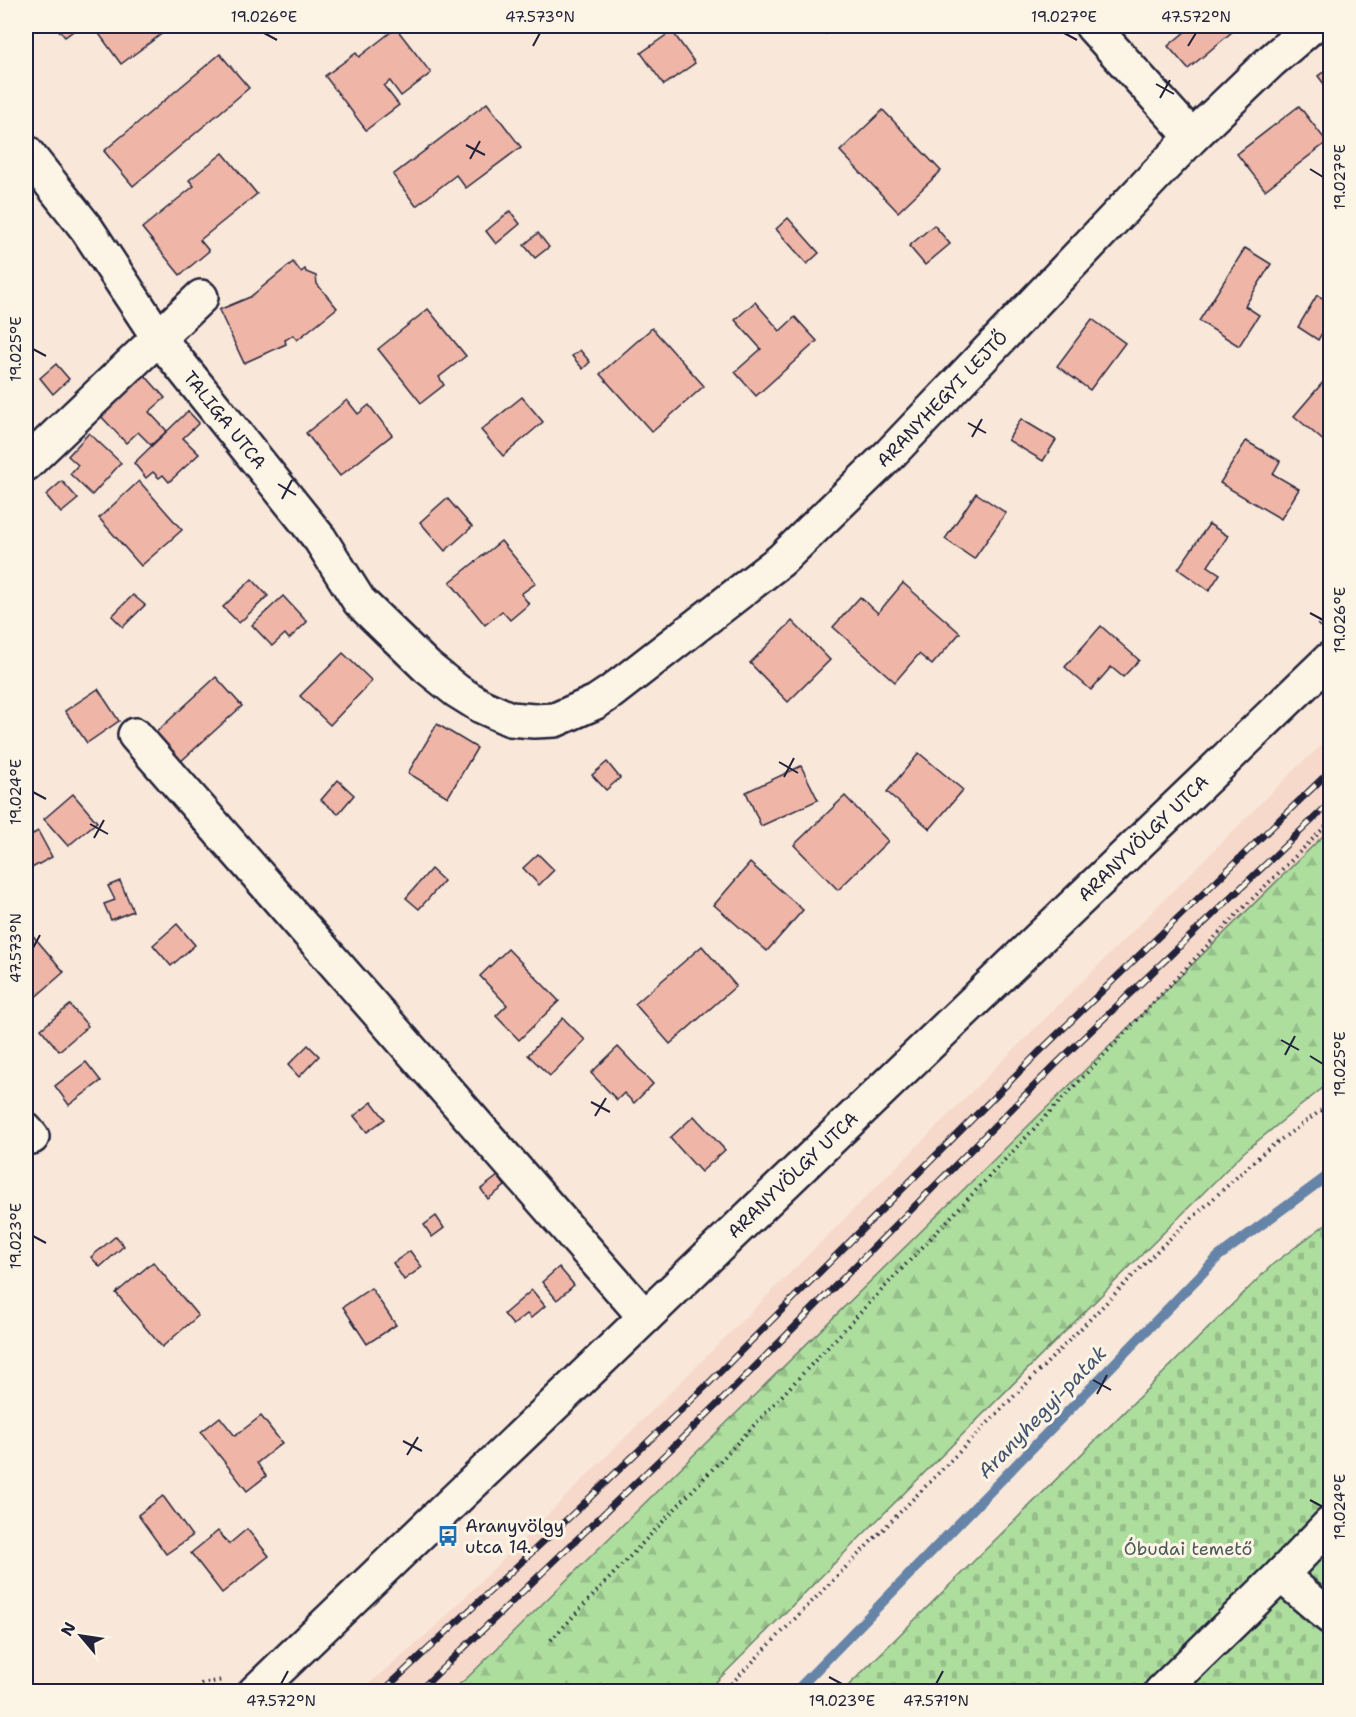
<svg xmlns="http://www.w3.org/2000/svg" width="1356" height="1717" viewBox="0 0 1356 1717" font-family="'Shantell Sans',sans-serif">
  <defs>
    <pattern id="forest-firs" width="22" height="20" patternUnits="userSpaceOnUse" patternTransform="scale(1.5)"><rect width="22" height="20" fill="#adde9e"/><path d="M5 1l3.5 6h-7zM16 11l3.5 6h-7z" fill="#95be89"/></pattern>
    <pattern id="cemetery-stones" width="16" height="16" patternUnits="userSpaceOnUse" patternTransform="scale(1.5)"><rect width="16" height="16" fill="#adde9e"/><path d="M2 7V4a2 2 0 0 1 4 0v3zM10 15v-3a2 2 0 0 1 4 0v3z" fill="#95be89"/></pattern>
  </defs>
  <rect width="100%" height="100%" fill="#f9e8d9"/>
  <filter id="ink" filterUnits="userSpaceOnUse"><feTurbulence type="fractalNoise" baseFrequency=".0167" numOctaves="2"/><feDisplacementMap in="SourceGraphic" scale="12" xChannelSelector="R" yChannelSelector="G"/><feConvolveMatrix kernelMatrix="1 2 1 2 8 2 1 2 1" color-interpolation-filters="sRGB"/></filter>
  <g filter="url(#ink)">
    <!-- built -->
    <path fill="#f6d9ca" d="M1330 738V829L467 1678 451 1691 359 1692 435 1627 1296 768Z"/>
    <!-- forest -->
    <path fill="url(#forest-firs)" stroke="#68806c" stroke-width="1.5" d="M1330 829V1082L1244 1152 707 1691H451L467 1678Z"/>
    <!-- cemetery -->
    <path fill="url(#cemetery-stones)" stroke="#68806c" stroke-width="1.5" d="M1330 1221V1691L842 1692 1273 1264Z"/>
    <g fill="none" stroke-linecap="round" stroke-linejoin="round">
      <!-- stream -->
      <path stroke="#6684a8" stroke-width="10" d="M795 1692 1219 1256 1330 1174"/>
    </g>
    <!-- building -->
    <g fill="#efb6a8" stroke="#22223b" stroke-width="1.5">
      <path d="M55 26H80L65 37Z"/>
      <path d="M105 26H170L171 27 121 64 97 31Z"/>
      <path d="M818 26H835L826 34Z"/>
      <path d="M1192 26H1239L1188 69 1168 46Z"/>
      <path d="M396 28 431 73 401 96 390 81 384 86 399 105 366 130 325 76 356 53 359 57Z"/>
      <path d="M672 31 695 63 664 85 641 53Z"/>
      <path d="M220 54 249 88 133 186 104 151Z"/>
      <path d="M1330 67V92L1318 76Z"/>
      <path d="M487 103 521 147 466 188 456 175 416 206 393 175Z"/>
      <path d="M1299 106 1327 142 1265 190 1237 154Z"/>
      <path d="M883 110 941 171 898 212 840 151Z"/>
      <path d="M223 153 257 194 200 240 209 251 180 275 142 228 194 186 189 180Z"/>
      <path d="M510 211 520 224 496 244 486 231Z"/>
      <path d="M788 218 819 253 807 264 776 229Z"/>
      <path d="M934 225 950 244 925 265 909 246Z"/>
      <path d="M538 233 549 247 535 258 524 245Z"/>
      <path d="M1245 248 1271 264 1245 306 1259 315 1239 346 1199 321Z"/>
      <path d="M293 262 301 272 305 269 306 272 316 276 317 284 337 308 297 340 293 335 285 340 286 344 244 363 219 310 250 297Z"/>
      <path d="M1317 295 1330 303V319L1318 340 1298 327Z"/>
      <path d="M755 302 780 331 795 317 817 341 756 396 735 372 761 349 735 320Z"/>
      <path d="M428 309 466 356 439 377 444 385 421 403 378 349Z"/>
      <path d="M1092 319 1125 343 1090 390 1057 366Z"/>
      <path d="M652 328 704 386 652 432 600 374Z"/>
      <path d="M580 350 590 362 583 369 572 356Z"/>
      <path d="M56 364 69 379 53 394 40 378Z"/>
      <path d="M142 372 165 398 149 412 167 431 151 445 138 432 126 443 98 413Z"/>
      <path d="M1330 374V438L1326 443 1294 416Z"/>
      <path d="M522 397 543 422 503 456 481 430Z"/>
      <path d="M347 400 358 414 369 405 392 435 340 476 306 433Z"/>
      <path d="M188 411 199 423 183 438 199 454 169 482 163 475 159 478 153 472 146 478 134 463Z"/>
      <path d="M1021 419 1056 440 1043 461 1008 440Z"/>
      <path d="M89 433 121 463 92 495 70 474 78 465 68 456Z"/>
      <path d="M1246 441 1280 461 1273 474 1299 489 1281 519 1220 483Z"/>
      <path d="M62 481 78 499 61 513 46 495Z"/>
      <path d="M139 481 182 530 141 566 99 518Z"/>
      <path d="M976 493 1006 513 974 559 945 539Z"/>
      <path d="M447 498 472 527 445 551 420 522Z"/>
      <path d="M1209 524 1228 536 1208 566 1220 574 1209 591 1178 569Z"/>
      <path d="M501 541 536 583 521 594 529 604 510 620 502 611 485 625 450 582Z"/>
      <path d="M252 579 268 596 239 623 223 607Z"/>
      <path d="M903 583 960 633 932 665 919 654 895 682 833 627 860 597 878 613Z"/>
      <path d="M133 595 145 605 123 627 112 616Z"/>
      <path d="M283 596 307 622 289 639 285 634 272 646 252 625Z"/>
      <path d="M792 621 830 660 788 702 750 663Z"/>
      <path d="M1101 626 1139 660 1123 677 1111 667 1091 690 1065 667Z"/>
      <path d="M343 653 372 681 330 725 300 696Z"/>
      <path d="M216 677 242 706 179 763 153 735Z"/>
      <path d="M98 689 119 721 87 743 65 711Z"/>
      <path d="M437 724 477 748 448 797 408 773Z"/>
      <path d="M919 753 963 790 930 829 887 792Z"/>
      <path d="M607 762 620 778 606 790 592 775Z"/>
      <path d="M801 766 818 800 761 826 746 792Z"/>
      <path d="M338 780 354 795 338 814 321 800Z"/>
      <path d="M73 794 97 822 68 846 44 819Z"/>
      <path d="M845 796 888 841 838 890 794 845Z"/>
      <path d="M38 831 52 857 30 869 26 860V838Z"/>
      <path d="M538 854 554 870 539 885 523 868Z"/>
      <path d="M750 863 803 910 767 951 714 905Z"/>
      <path d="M431 869 444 881 419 909 406 898Z"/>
      <path d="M120 881 133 911 111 920 104 904 115 900 108 886Z"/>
      <path d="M26 886 32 894 26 899Z"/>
      <path d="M177 924 195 945 171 966 153 945Z"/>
      <path d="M29 931 64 972 31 1001 26 994V935Z"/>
      <path d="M702 946 736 986 670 1044 635 1004Z"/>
      <path d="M508 949 559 1001 519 1040 496 1016 507 1005 480 976Z"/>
      <path d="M70 1005 88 1026 59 1051 41 1029Z"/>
      <path d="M563 1018 585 1040 550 1076 528 1055Z"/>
      <path d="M308 1045 319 1056 299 1077 288 1065Z"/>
      <path d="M618 1047 653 1084 634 1103 624 1093 617 1100 591 1073Z"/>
      <path d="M86 1062 101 1081 69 1105 55 1086Z"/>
      <path d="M372 1102 385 1119 367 1132 354 1116Z"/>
      <path d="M694 1116 725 1150 701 1172 670 1138Z"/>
      <path d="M498 1176 505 1186 488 1199 481 1189Z"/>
      <path d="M436 1216 444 1228 432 1237 424 1225Z"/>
      <path d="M116 1236 124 1246 100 1267 91 1257Z"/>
      <path d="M410 1251 422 1267 404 1280 393 1263Z"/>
      <path d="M153 1262 198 1316 162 1347 116 1293Z"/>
      <path d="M559 1267 574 1285 557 1300 542 1282Z"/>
      <path d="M371 1288 396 1325 367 1344 343 1307Z"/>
      <path d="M532 1290 545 1306 531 1318 527 1314 513 1325 504 1314Z"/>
      <path d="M261 1416 282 1443 257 1463 266 1476 247 1491 201 1432 220 1417 235 1436Z"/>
      <path d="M163 1496 192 1536 166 1554 138 1515Z"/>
      <path d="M247 1529 269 1556 222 1593 191 1553 218 1531 229 1544Z"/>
      <path d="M26 1676 32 1686 26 1691Z"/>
    </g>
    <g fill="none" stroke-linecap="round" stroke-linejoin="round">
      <defs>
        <g id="minor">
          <path d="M1092 26 1192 137"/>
          <path id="s1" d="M26 152 87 229 158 337 320 539 359 601 427 667 457 691 481 706 510 719 534 721 555 720 596 702 611 692 781 560 891 453 1192 137 1270 62 1312 26"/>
          <path d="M26 464 201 297"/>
          <path d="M135 735 645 1317"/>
          <path d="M26 1130 32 1137"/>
          <path d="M1281 1575 1330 1617"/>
          <path id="s2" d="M255 1692 1330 659"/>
          <path d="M1161 1692 1281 1575 1330 1524"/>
        </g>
      </defs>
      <!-- minor casing -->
      <use href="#minor" stroke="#22223b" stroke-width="38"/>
      <!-- path -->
      <g stroke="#22223b" stroke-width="4" stroke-dasharray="1.5 4.5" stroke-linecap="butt">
        <path d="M1318 626 1330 615"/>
        <path d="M551 1640 1239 912 1330 822"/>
        <path d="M192 1692 201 1684 223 1680"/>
        <path d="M723 1692 1163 1245 1265 1151 1330 1104"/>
      </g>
      <!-- minor -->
      <use href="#minor" stroke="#fcf5e5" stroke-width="33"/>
      <defs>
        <g id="rail">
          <path d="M382 1692 576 1511 708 1384 1039 1052 1330 771"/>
          <path d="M418 1692 724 1398 1055 1065 1330 803"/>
        </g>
      </defs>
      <!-- rail casing -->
      <use href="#rail" stroke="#22223b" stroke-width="7"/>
      <!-- rail -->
      <use href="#rail" stroke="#fcf5e5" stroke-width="4.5" stroke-dasharray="14" stroke-linecap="butt"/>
    </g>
  </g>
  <!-- ticks -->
  <path fill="none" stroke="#22223b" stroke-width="2" d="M264 33 277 40M1064 33 1077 40M533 46 540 33M1188 46 1196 33M1156 84 1174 94M1160 98 1170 80M466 145 485 155M470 159 480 141M1310 169 1323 177M33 349 46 356M968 423 986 433M972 437 982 419M278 484 296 495M282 499 292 480M1310 613 1323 620M779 762 798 773M784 777 794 758M33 792 46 799M90 824 108 834M94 838 104 820M33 948 40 935M1281 1040 1299 1050M1285 1055 1295 1036M1310 1056 1323 1064M591 1102 610 1112M595 1116 606 1098M33 1236 46 1243M1093 1380 1111 1390M1097 1394 1107 1375M403 1441 422 1451M407 1455 418 1437M1310 1500 1323 1507M829 1677 842 1684M281 1684 288 1671M936 1684 943 1671"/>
  <!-- icons -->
  <defs>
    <symbol id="bus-bare" viewBox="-9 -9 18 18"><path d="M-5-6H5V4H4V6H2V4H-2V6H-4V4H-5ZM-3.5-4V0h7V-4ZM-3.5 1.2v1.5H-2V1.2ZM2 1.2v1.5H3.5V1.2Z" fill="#1f6fb2" stroke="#fcf5e5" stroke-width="2.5" paint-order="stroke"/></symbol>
  </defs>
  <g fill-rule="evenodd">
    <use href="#bus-bare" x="433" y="1521" width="30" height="30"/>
  </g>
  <g text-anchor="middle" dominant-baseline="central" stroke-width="6" stroke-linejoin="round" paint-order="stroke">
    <!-- street labels -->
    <g font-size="18" fill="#22223b" stroke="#fcf5e5">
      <text stroke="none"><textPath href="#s1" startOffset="1304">ARANYHEGYI LEJTŐ</textPath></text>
      <text stroke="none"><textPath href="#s1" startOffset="334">TALIGA UTCA</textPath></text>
      <text stroke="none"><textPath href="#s2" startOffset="1232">ARANYVÖLGY UTCA</textPath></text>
      <text stroke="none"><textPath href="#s2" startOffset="746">ARANYVÖLGY UTCA</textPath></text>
    </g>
    <!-- poi labels -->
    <g font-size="18" fill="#22223b" stroke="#fcf5e5" text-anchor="start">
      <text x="465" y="1526">Aranyvölgy<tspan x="465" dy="21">utca 14.</tspan></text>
    </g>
    <!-- park labels -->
    <g font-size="18" fill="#4c5a59" stroke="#fcf5e5">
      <text x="1188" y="1549">Óbudai temető</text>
    </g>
    <!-- water labels -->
    <g font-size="20" font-style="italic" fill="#445371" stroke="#fcf5e5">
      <text transform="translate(1042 1412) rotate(-46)">Aranyhegyi-patak</text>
    </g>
  </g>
  <!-- margin -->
  <rect width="1356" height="1717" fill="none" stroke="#fcf5e5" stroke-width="66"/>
  <!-- north arrow -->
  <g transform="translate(81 1636) rotate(299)" stroke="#fcf5e5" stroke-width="4.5" paint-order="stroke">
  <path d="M0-4.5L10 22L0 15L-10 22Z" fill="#22223b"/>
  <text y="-9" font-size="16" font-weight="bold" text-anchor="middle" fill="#22223b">N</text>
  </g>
  <rect x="33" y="33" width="1290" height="1651" fill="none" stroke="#22223b" stroke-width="2"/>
  <g font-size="15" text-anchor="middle" fill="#22223b">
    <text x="264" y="22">19.026°E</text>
    <text x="540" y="22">47.573°N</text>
    <text x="1064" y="22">19.027°E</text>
    <text x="1196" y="22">47.572°N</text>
    <text transform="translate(1340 177) rotate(-90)" y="5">19.027°E</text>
    <text transform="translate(16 349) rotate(-90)" y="5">19.025°E</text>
    <text transform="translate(1340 620) rotate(-90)" y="5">19.026°E</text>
    <text transform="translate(16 792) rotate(-90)" y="5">19.024°E</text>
    <text transform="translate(16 948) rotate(-90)" y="5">47.573°N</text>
    <text transform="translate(1340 1064) rotate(-90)" y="5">19.025°E</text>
    <text transform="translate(16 1236) rotate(-90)" y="5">19.023°E</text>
    <text transform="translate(1340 1507) rotate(-90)" y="5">19.024°E</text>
    <text x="281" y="1706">47.572°N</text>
    <text x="842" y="1706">19.023°E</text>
    <text x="936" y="1706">47.571°N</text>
  </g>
</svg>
